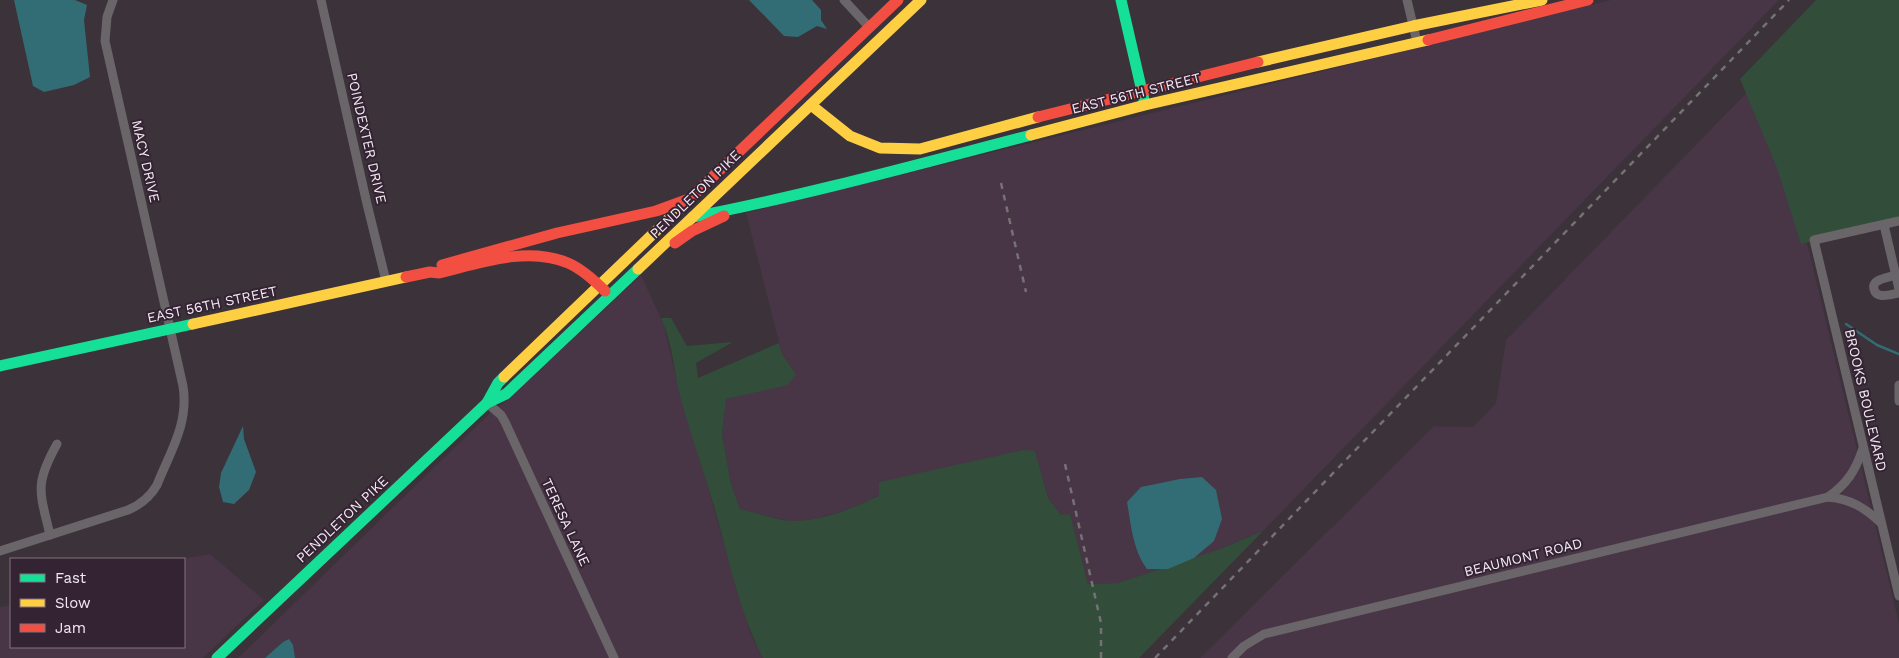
<svg xmlns="http://www.w3.org/2000/svg" width="1899" height="658" viewBox="0 0 1899 658" font-family="'Work Sans',sans-serif">
  <rect width="100%" height="100%" fill="#3b323a"/>
  <!-- built -->
  <g fill="#483546">
    <path d="M1611 0H1779L1263 531 1220 549 1118 583 1088 584 1070 514 1061 515 1048 498 1035 451 879 482V496L853 508 815 519 792 522 740 509 731 484 722 434 726 399 742 395 796 374 782 354 746 213Z"/>
    <path d="M1756 83 1808 247 1899 623V658H1200L1434 426 1473 427 1496 403 1506 340Z"/>
    <path d="M641 275 664 325 681 398 704 473 738 594 751 635 763 658H238L490 413 512 396Z"/>
    <path d="M210 554 264 600 203 658H0V607L11 605V647H184V559H181Z"/>
  </g>
  <!-- green -->
  <g fill="#324e3a">
    <path d="M1816 0H1899V220L1801 244 1777 168 1740 79Z"/>
    <path d="M661 318H671L687 346 733 342 696 363 698 378 779 343 782 354 796 374 788 385 726 399 722 434 731 484 740 509C754 512 782 521 793 521 823 521 853 508 879 496V482L1024 450 1035 451 1048 498 1061 515 1070 514 1088 584 1118 583 1220 549 1263 531 1139 658H763C740 614 730 564 717 517 706 477 692 439 681 400 674 373 673 344 661 318Z"/>
  </g>
  <!-- water -->
  <g fill="#326c74">
    <path d="M14 0H75L87 5 84 20 90 77 74 85 44 92 33 86Z"/>
    <path d="M749 0H812L821 10V20L827 29 817 26 798 37 784 36Z"/>
    <path d="M243 426 244 439 256 472 249 490 234 504 223 502 219 487 221 473Z"/>
    <path d="M1202 477 1216 490 1222 519 1214 541 1194 558 1168 569H1147C1133 551 1131 525 1127 502L1141 487 1180 479Z"/>
    <path d="M289 639 293 645 295 658H265L283 642Z"/>
  </g>
  <g fill="none" stroke-linecap="round" stroke-linejoin="round">
    <!-- stream -->
    <path stroke="#326c74" stroke-width="2.5" d="M1846 324 1877 345 1899 354"/>
    <!-- street -->
    <g stroke="#6a6568" stroke-width="9">
      <path d="M321 0 367 204 386 281"/>
      <path d="M844 0 869 27"/>
      <path d="M1407 0 1417 42"/>
      <path d="M1899 221 1814 240 1899 596"/>
      <path d="M1884 225 1899 289"/>
      <path d="M1896 275C1890 277 1881 278 1876 282 1874 284 1873 286 1874 289 1876 300 1892 294 1899 293"/>
      <path d="M1899 385V401"/>
      <path d="M487 403 501 415 505 422 614 658"/>
      <path d="M1828 497C1847 484 1856 470 1863 448"/>
      <path d="M50 535C40 492 34 485 57 444"/>
      <path d="M0 551 128 510C140 505 150 497 157 485 170 452 189 424 183 386L105 41 107 17 113 0"/>
      <path d="M1232 658 1244 646 1264 634 1828 497C1851 499 1865 508 1881 523"/>
    </g>
    <!-- fast -->
    <g stroke="#16e098" stroke-width="11">
      <path d="M1121 0 1144 100"/>
      <path d="M693 217C807 195 919 164 1031 135"/>
      <path d="M0 366 193 324"/>
      <path d="M487 403 506 394 638 269"/>
      <path d="M217 658 487 403 498 383 504 377"/>
    </g>
    <!-- slow -->
    <g stroke="#ffcf43" stroke-width="11">
      <path d="M1258 62 1413 26 1542 0"/>
      <path d="M811 105 850 136 880 148 920 149 1038 117"/>
      <path d="M1031 135 1145 105 1428 40"/>
      <path d="M638 269 921 0"/>
      <path d="M193 324 406 277"/>
      <path d="M504 377 681 207"/>
    </g>
    <!-- jam -->
    <g stroke="#f24e42" stroke-width="11">
      <path d="M1428 40 1588 0"/>
      <path d="M1038 117 1258 62"/>
      <path d="M681 207 898 0"/>
      <path d="M675 243 692 231 724 216"/>
      <path d="M442 265 557 233 656 211 689 199"/>
      <path d="M406 277 430 272 439 273C480 263 527 246 568 263 582 269 594 280 605 291"/>
    </g>
    <!-- rail -->
    <g stroke="#757174" stroke-width="2.5" stroke-dasharray="6 6" stroke-linecap="butt">
      <path d="M1001 183 1026 292"/>
      <path d="M1065 464 1101 623V658"/>
      <path d="M1155 658 1789 0"/>
    </g>
  </g>
  <g text-anchor="middle" dominant-baseline="central" stroke-width="4" stroke-linejoin="round" paint-order="stroke">
    <!-- street labels -->
    <g font-size="14" fill="#f4e9f3" stroke="#342433">
      <text transform="translate(1136 93) rotate(-14)">EAST 56TH STREET</text>
      <text transform="translate(367 138) rotate(77)">POINDEXTER DRIVE</text>
      <text transform="translate(146 161) rotate(77)">MACY DRIVE</text>
      <text transform="translate(695 194) rotate(-44)">PENDLETON PIKE</text>
      <text transform="translate(212 304) rotate(-12)">EAST 56TH STREET</text>
      <text transform="translate(1866 400) rotate(77)">BROOKS BOULEVARD</text>
      <text transform="translate(342 519) rotate(-43)">PENDLETON PIKE</text>
      <text transform="translate(566 522) rotate(65)">TERESA LANE</text>
      <text transform="translate(1523 557) rotate(-14)">BEAUMONT ROAD</text>
    </g>
  </g>
  <!-- legend -->
  <rect x="10" y="558" width="175" height="90" fill="#342433" stroke="#817380"/>
  <rect x="20" y="574" width="25" height="8" fill="#16e098" stroke="#817380"/>
  <text x="55" y="583" font-size="15" fill="#f4e9f3">Fast</text>
  <rect x="20" y="599" width="25" height="8" fill="#ffcf43" stroke="#817380"/>
  <text x="55" y="608" font-size="15" fill="#f4e9f3">Slow</text>
  <rect x="20" y="624" width="25" height="8" fill="#f24e42" stroke="#817380"/>
  <text x="55" y="633" font-size="15" fill="#f4e9f3">Jam</text>
</svg>
